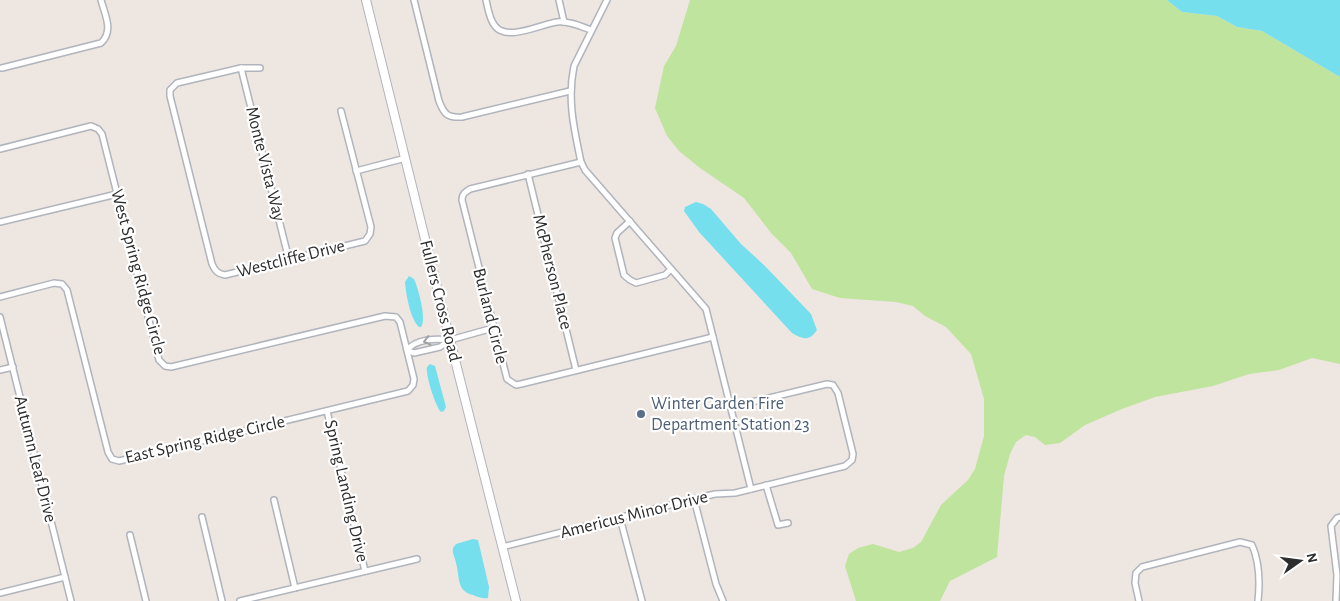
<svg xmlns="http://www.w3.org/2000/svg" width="1340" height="601" viewBox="0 0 1340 601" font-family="'Alegreya Sans',sans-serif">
  <rect width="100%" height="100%" fill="#eee6e0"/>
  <!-- green -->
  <path fill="#bfe49d" d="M690 0H1167L1182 12 1217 16 1237 27 1262 31 1340 77V364L1312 358 1279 370 1249 374 1213 386 1155 397 1122 409 1085 425 1060 443 1045 445 1035 437 1026 435 1016 442 1010 454 1004 476 997 557 950 581 940 601H856L845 566 849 554 858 548 873 544 899 552 913 548 921 542 941 505 968 480 975 469 984 436V399L971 354 946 327 925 316 913 306 896 302 840 298 812 289 791 253 772 234 744 198 700 168 679 151 667 136 655 108 664 66 676 46Z"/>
  <!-- water -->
  <g fill="#75dfee">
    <path d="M1167 0H1340V77L1262 31 1237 27 1217 16 1182 12Z"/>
    <path d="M696 202 703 204 711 209 741 244 764 265 811 314 817 330C809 342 802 339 792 333L699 232 684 211 685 207Z"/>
    <path d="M409 276 414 279C418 288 427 319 421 327H419C410 319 406 294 405 282Z"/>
    <path d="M430 364 435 366 446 407 444 411 441 412C436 407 427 379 427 371 426 367 427 367 430 364Z"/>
    <path d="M473 539 478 540 479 544 489 587 488 598C483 599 478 597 473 595 456 591 460 577 456 563 455 557 452 554 453 548L456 544Z"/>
  </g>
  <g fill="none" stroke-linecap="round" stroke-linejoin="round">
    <defs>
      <g id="street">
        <path d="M414 0 439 101C444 114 447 118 462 117L570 91"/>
        <path d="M486 0C488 8 489 19 495 26 507 42 541 24 557 22 569 21 580 26 591 30"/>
        <path d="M559 0 564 22"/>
        <path d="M607 0 574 66C567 99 574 129 581 162L585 170 706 309 751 489"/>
        <path d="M2 68 101 43C114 31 105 15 101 0"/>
        <path d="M241 68 289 260"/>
        <path d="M260 68H241L177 83 170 90V96L212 264C215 271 218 274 225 275L365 241 370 234 371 227 341 111"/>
        <path d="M0 149 91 126 98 129 102 134 159 360 165 366 171 367 385 316 396 317 400 322 414 379 413 385 408 391 119 461 112 459 108 452 67 290 62 284 54 283 0 297"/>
        <path d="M581 162 470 189C465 192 462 194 462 200L507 379 516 385 521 384 713 337"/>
        <path d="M356 171 406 158"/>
        <path d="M528 174 576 370"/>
        <path d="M630 221 617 233 615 238 624 275 630 280 636 283 665 275 671 269"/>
        <path d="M0 222 117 194"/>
        <path d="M0 317 71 601"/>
        <path d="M407 350 414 353 440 347 450 340 493 328"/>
        <path d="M407 350C416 339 436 338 450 340"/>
        <path d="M0 370 13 367"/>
        <path d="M327 411 365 571"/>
        <path d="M766 485 778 525 788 523"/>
        <path d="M694 499 716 584 723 601"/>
        <path d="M274 500 295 588"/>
        <path d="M202 517 222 601"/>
        <path d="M620 518 642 601"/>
        <path d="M130 535 146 601"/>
        <path d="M502 547 694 499 715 494 735 493 845 466 852 460 853 454 838 393 833 385 827 384 731 407"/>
        <path d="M0 593 65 577"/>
        <path d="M240 601 417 559"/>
        <path d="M1139 601 1135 583 1136 573 1142 567 1240 542 1252 545C1260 563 1260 582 1258 601"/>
        <path d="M1336 601 1337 575 1331 526 1337 518 1340 517"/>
      </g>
      <path id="secondary" d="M366 0 450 340 516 601"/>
    </defs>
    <!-- street casing -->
    <use href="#street" stroke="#b0b4bd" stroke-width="8"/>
    <!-- secondary casing -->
    <use href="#secondary" stroke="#b0b4bd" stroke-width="10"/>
    <!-- street -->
    <use href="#street" stroke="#fff" stroke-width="5"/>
    <!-- secondary -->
    <use href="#secondary" stroke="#fff" stroke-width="8"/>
  </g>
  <!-- one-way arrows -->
  <defs><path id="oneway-chevron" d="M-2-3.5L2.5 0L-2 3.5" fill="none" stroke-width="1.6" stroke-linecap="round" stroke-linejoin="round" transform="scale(1.25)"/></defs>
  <use stroke="#a0a0a0" href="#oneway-chevron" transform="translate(427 341) rotate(166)"/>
  <!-- markers -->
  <circle fill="#5c6f8a" stroke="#fff" stroke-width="2" cx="641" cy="414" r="5"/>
  <g text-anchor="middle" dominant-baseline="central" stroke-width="4.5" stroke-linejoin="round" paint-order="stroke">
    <!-- street labels -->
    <g font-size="18" fill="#2d2d2d" stroke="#fff">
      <text transform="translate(265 164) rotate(76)">Monte Vista Way</text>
      <text transform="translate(291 259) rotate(-14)">Westcliffe Drive</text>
      <text transform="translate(138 272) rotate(75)">West Spring Ridge Circle</text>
      <text transform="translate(552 272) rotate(76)">McPherson Place</text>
      <text transform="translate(440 301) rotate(76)">Fullers Cross Road</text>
      <text transform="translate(490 316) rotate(76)">Burland Circle</text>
      <text transform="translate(205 440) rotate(-13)">East Spring Ridge Circle</text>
      <text transform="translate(35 459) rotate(76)">Autumn Leaf Drive</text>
      <text transform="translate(346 491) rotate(77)">Spring Landing Drive</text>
      <text transform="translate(634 515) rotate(-14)">Americus Minor Drive</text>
    </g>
    <!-- service labels -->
    <g font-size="18" fill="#4e5e75" stroke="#fff" text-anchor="start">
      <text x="651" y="404">Winter Garden Fire<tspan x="651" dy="21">Department Station 23</tspan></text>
    </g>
  </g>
  <!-- north arrow -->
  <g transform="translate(1300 561) rotate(76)" stroke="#ffffff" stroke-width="4" paint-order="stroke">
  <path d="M0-4L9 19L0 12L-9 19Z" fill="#2d2d2d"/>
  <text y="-8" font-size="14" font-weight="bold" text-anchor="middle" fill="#2d2d2d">N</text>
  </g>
</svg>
